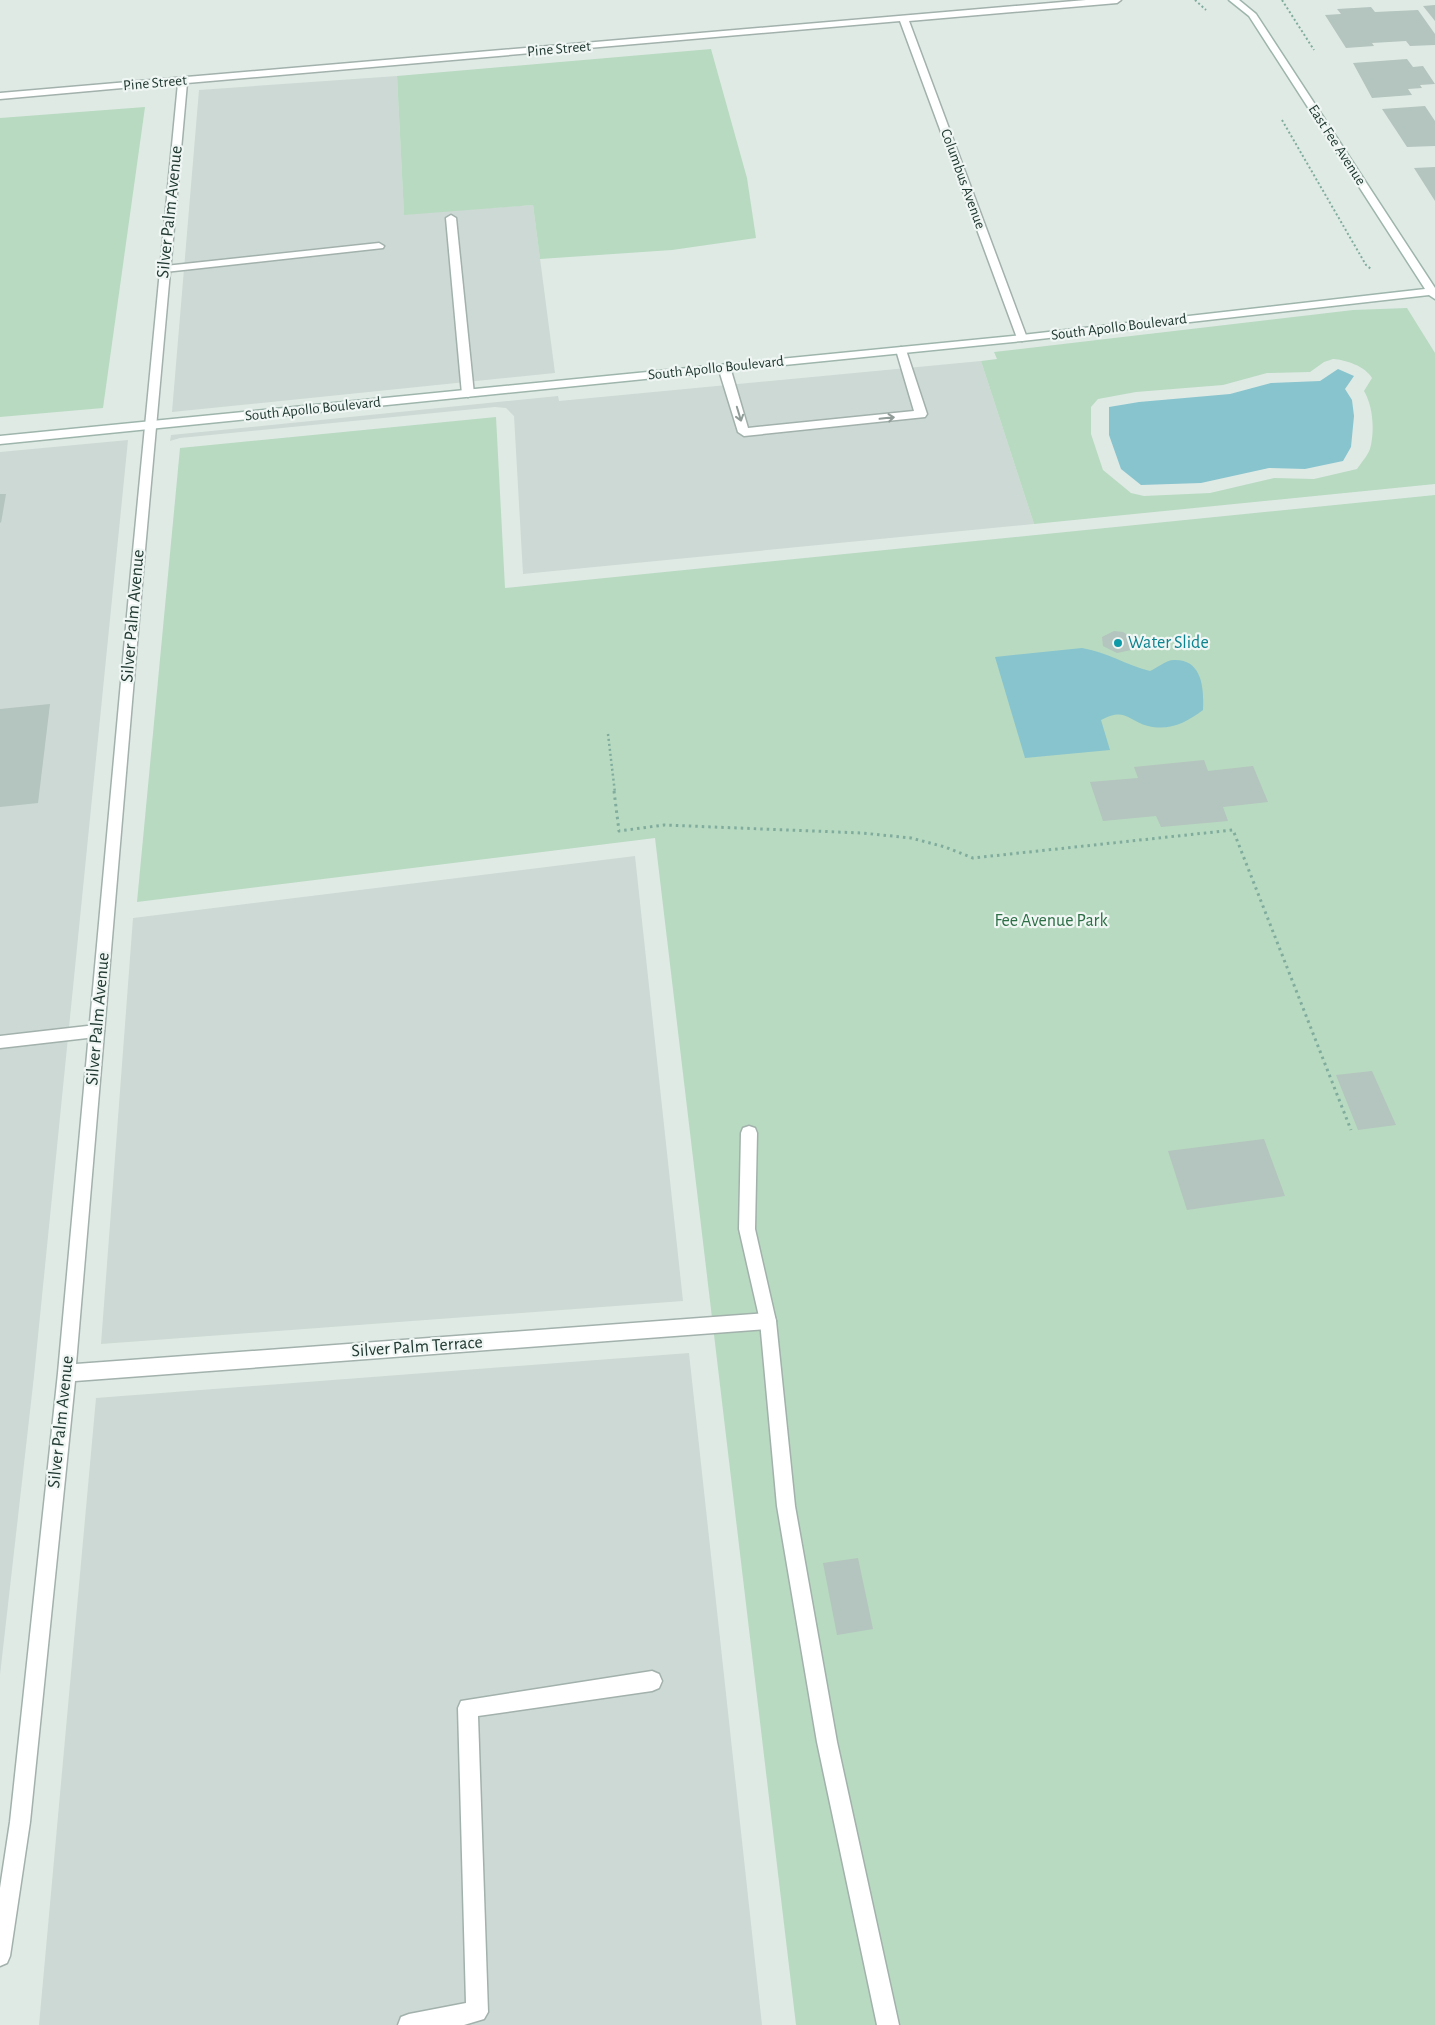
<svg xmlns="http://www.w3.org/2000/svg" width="1435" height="2025" viewBox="0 0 1435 2025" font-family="'Alegreya Sans',sans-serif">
  <rect width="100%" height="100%" fill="#dfeae5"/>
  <!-- built -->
  <g fill="#cdd9d4">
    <path d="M397 76 404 214 533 205 555 373 172 412 199 90Z"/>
    <path d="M981 361 1034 524 523 574 514 416 506 408 495 407 180 438 170 441 171 435 558 396 559 401Z"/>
    <path d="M128 440 34 1376 0 1675V452Z"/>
    <path d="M635 856 683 1301 101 1344 133 918Z"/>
    <path d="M689 1353 762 2025H39L96 1398Z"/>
  </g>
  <!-- green -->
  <g fill="#b8dac1" fill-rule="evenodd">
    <path d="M711 49 747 178 756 238 672 250 540 259 533 205 404 215 397 76Z"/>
    <path d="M145 107 103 408 0 417V118Z"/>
    <path d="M1407 308 1435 353V484L1034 524 981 361 997 359 994 352 1353 310ZM1333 359C1346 360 1365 366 1372 378L1364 391C1373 406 1375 431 1370 449 1368 455 1361 463 1357 469L1314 479 1274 478 1210 493 1144 496 1131 493 1103 470 1091 434V407L1098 399 1136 392 1223 385 1267 373 1310 372 1324 362Z"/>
    <path d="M496 417 505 588 1435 495V2025H796L655 838 137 902 180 448Z"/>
  </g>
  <!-- water -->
  <g fill="#88c4ce">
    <path d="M1338 369 1354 376 1345 389 1352 400 1354 416 1351 447 1343 461 1305 469 1269 468 1201 483 1141 485 1121 469 1109 435V407L1139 402 1230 394 1271 383 1320 381Z"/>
    <path d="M1082 648C1107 652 1126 665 1150 671 1157 668 1166 660 1174 660 1203 659 1204 690 1203 710 1186 723 1169 731 1148 726 1127 720 1125 707 1101 720L1110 750 1025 758 995 657Z"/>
  </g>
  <!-- building -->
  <g fill="#b4c4be">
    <path d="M1435 5V21L1423 6Z"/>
    <path d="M1371 7 1375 12 1418 10 1435 34V45L1410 46 1406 41 1372 43 1374 46 1346 48 1325 15 1341 14 1337 9Z"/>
    <path d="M1407 59 1413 67 1423 66 1435 84 1420 85 1422 88 1408 89 1412 95 1372 98 1353 63Z"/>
    <path d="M1425 106 1435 121V146L1407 147 1382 109Z"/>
    <path d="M1435 167V201L1414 168Z"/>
    <path d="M0 494H6L1 523 0 522Z"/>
    <path d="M1114 631 1123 632 1132 638 1134 644 1131 650 1117 653 1103 646 1102 637Z"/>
    <path d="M50 704 38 803 0 807V709Z"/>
    <path d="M1204 760 1208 771 1253 766 1268 802 1223 807 1228 821 1161 827 1156 816 1103 821 1090 782 1138 778 1134 767Z"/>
    <path d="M1372 1071 1396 1125 1358 1130 1336 1075Z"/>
    <path d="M1264 1139 1285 1196 1187 1210 1168 1151Z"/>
    <path d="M858 1558 873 1629 837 1635 823 1563Z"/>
  </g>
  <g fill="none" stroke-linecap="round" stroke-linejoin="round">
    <defs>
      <g id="lane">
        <path d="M451 215 456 218 474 394 468 397 462 394 446 218Z"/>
        <path d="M379 243 384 246 383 248 165 272 160 269 165 266Z"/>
        <path d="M901 347 906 350 927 414 925 417 744 436 738 432 718 367 720 365H728L730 367 748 428 914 411 896 350Z"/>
        <path d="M96 1025 101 1026 104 1031 101 1036 96 1037 0 1048V1036Z"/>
        <path d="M749 1126 755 1128 757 1133 755 1229 776 1321 795 1506 837 1742 899 2025H877L817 1742 777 1506 760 1321 739 1229 741 1133 743 1128Z"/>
        <path d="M652 1671 659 1674 662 1681 659 1688 652 1691 478 1716 488 2012 484 2019 464 2025H398L401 2017 409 2014 466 2003 458 1708 461 1701Z"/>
      </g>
      <path id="street" d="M1086 0H1121L1117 3 909 21 1027 338 1022 341 1017 338 900 21 187 83 143 572 76 1364 768 1313 774 1315 776 1321 774 1327 768 1329 75 1381 30 1822 10 1956 7 1963 0 1966V1888L10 1822 58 1373 131 572 178 83 0 99V93Z"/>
      <path id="secondary" d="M1229 0H1239L1256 14 1435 288V299L1429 295 1022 341 0 444V436L1022 335 1425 289 1249 16Z"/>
    </defs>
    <!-- lane casing -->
    <use href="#lane" stroke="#a2b1ac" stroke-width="3"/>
    <!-- street casing -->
    <use href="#street" stroke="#a2b1ac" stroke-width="3"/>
    <!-- secondary casing -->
    <use href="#secondary" stroke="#9eb5ac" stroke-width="3"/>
    <!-- path-far2 -->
    <g stroke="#80ac9e" stroke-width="2" stroke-dasharray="2 2.5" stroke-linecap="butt">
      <path d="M1195 0 1206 10"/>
      <path d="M1282 0 1314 50"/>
      <path d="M1282 120 1366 265 1371 269"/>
    </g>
    <!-- path-far1 -->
    <path stroke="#80ac9e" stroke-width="2.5" stroke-dasharray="2 3" stroke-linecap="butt" d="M608 734 615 793"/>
    <!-- path -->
    <path stroke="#80ac9e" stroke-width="3" stroke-dasharray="2.5 4" stroke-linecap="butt" d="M614 791 619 831 664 825 862 833 911 838 945 847 973 858 1233 830 1351 1130"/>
    <!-- lane -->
    <use href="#lane" fill="#fff" fill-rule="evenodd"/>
    <!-- street -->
    <use href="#street" fill="#fff" fill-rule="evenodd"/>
    <!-- secondary -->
    <use href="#secondary" fill="#fff" fill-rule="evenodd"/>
  </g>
  <!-- one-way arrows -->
  <defs><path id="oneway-shaft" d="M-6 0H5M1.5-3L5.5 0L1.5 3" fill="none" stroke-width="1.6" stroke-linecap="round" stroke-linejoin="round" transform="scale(1.25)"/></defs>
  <g stroke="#909c98">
    <use href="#oneway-shaft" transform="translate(739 414) rotate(73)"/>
    <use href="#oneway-shaft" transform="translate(887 418) rotate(-6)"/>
  </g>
  <!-- markers -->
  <circle fill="#0f9aa8" stroke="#eff6f3" stroke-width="2" cx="1118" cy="643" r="5"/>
  <g text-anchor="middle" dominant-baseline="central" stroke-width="4.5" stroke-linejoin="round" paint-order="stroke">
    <!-- far-street labels -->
    <g font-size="15" fill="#213932" stroke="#eff6f3">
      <text transform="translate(559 49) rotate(-5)">Pine Street</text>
      <text transform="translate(155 83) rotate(-5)">Pine Street</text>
      <text transform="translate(1337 145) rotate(57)">East Fee Avenue</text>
      <text transform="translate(963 179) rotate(70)">Columbus Avenue</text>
      <text transform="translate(1119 327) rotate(-7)">South Apollo Boulevard</text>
      <text transform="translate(716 368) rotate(-6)">South Apollo Boulevard</text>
      <text transform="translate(313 409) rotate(-6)">South Apollo Boulevard</text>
    </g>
    <!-- street labels -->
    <g font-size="18" fill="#213932" stroke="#eff6f3">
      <text transform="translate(170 212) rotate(-84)">Silver Palm Avenue</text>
      <text transform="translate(133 616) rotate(-85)">Silver Palm Avenue</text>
      <text transform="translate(98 1019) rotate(-85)">Silver Palm Avenue</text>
      <text transform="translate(417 1347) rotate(-4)">Silver Palm Terrace</text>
      <text transform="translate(61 1422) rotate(-84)">Silver Palm Avenue</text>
    </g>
    <!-- culture labels -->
    <g font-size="18" fill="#0d838f" stroke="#eff6f3" text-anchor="start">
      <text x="1128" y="643">Water Slide</text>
    </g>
    <!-- park labels -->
    <g font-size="18" fill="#2c6e45" stroke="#eff6f3">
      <text x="1051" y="921">Fee Avenue Park</text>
    </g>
  </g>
</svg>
